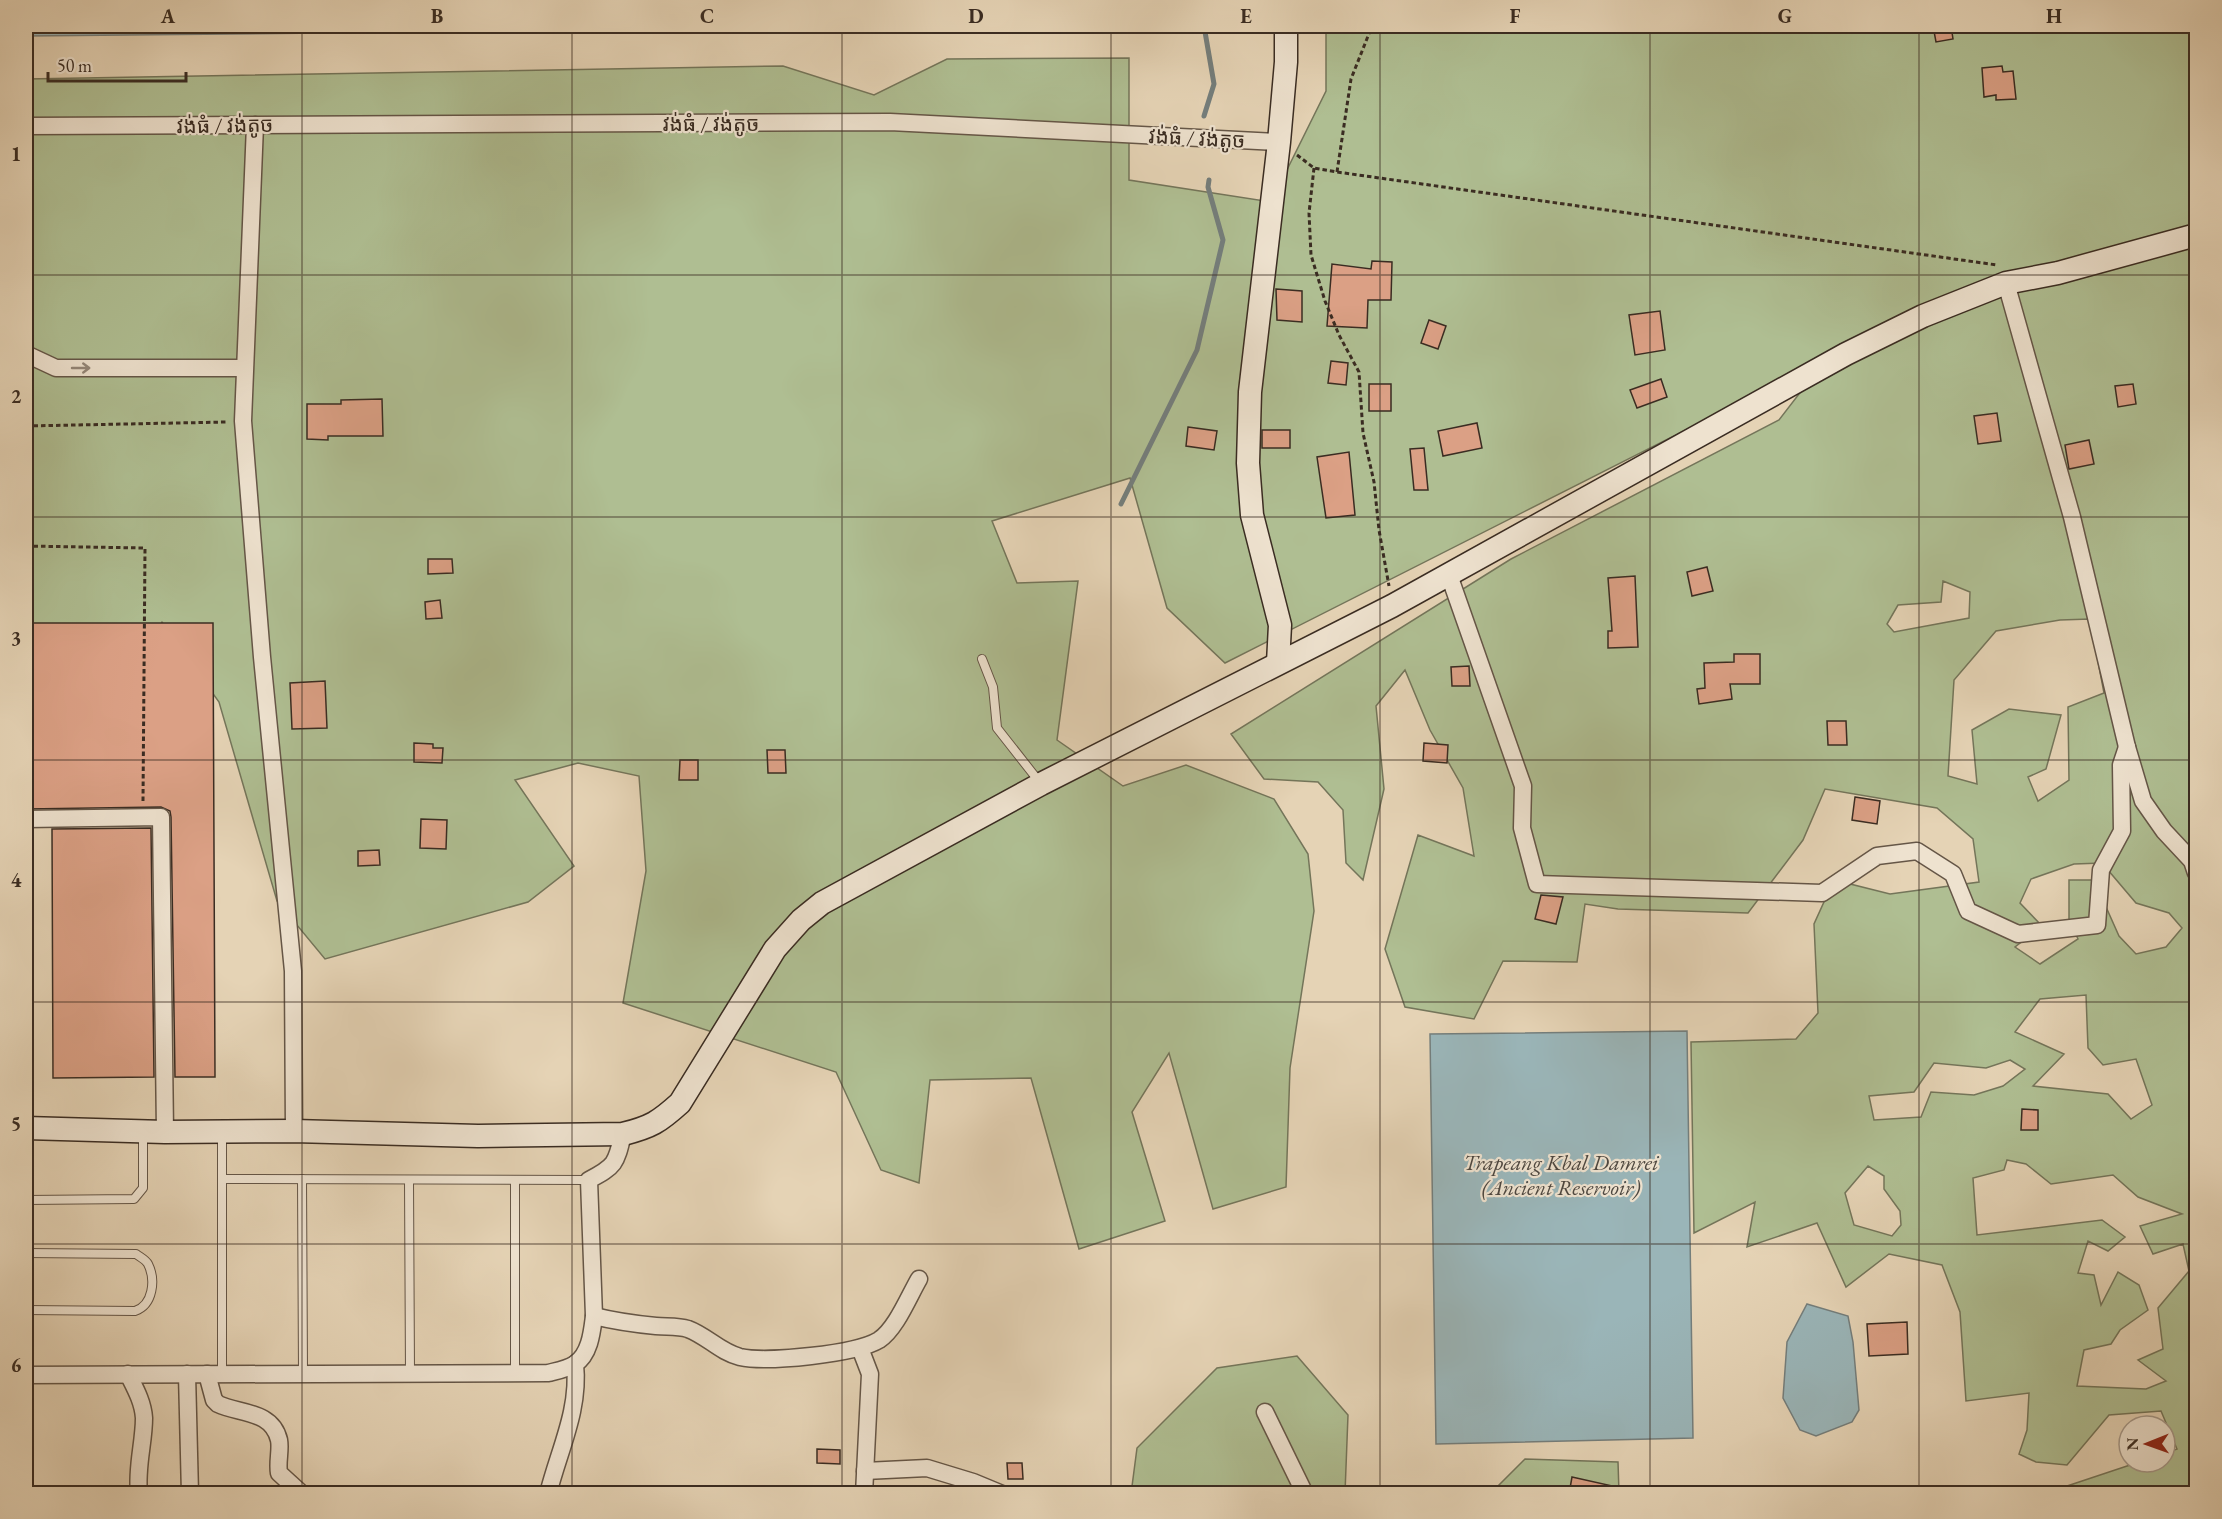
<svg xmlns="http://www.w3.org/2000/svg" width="2222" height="1519" viewBox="0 0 2222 1519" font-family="'EB Garamond','Noto Sans Khmer',serif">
  <rect width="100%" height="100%" fill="#e5d3b5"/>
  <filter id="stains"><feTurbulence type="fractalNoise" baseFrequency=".00333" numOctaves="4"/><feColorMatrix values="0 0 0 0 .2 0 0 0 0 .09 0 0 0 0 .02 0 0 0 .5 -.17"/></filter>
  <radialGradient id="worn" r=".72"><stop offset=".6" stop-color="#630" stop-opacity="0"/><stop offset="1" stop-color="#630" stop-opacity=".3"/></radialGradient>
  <!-- green -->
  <g fill="#afbe92" stroke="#74755a" stroke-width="1.5" fill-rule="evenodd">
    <path d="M1326 26H2196V1493H2046L2139 1462H2165V1453L2177 1449 2161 1411 2109 1415 2067 1465 2036 1462 2019 1454 2027 1430 2029 1393 1966 1401 1960 1312 1942 1265 1889 1254 1846 1287 1817 1223 1747 1247 1755 1202 1694 1233 1691 1042 1796 1039 1818 1013 1814 924 1834 880 1890 894 1979 882 1973 839 1937 808 1825 789 1803 840 1748 913 1618 909 1585 904 1577 962 1503 961 1474 1019 1405 1007 1385 949 1418 835 1474 856 1463 788 1430 730 1405 670 1376 706 1384 789 1363 880 1346 863 1343 810 1318 782 1264 779 1231 734 1511 559 1779 420 1826 359 1225 663 1167 608 1130 478 992 521 1017 583 1078 581 1057 740 1123 786 1186 765 1274 799 1308 854 1314 911 1290 1068 1286 1187 1213 1209 1169 1053 1132 1112 1165 1221 1079 1249 1031 1078 930 1080 919 1183 881 1170 836 1072 623 1003 646 871 639 776 578 763 515 780 574 866 528 902 325 959 277 901 219 702 162 622 87 742 26 739V79L783 66 874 95 947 59 1129 58V180L1271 202 1326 91ZM1943 581 1970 592 1969 618 1894 632 1887 624 1898 605 1941 602ZM2090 619 2104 693 2068 707 2069 780 2038 801 2028 777 2046 769 2061 715 2009 709 1972 730 1977 784 1948 776 1954 680 1996 631 2060 620ZM2102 863 2136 903 2169 913 2182 928 2166 947 2136 954 2119 936 2094 880H2069V919L2078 939 2040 964 2015 947 2042 926 2020 903 2031 879 2074 864ZM2086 995 2088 1048 2103 1065 2136 1059 2152 1105 2131 1119 2108 1094 2033 1086 2064 1054 2015 1032 2040 999ZM2010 1060 2025 1069 2003 1086 1974 1095 1931 1092 1921 1117 1874 1120 1869 1096 1914 1092 1934 1063 1986 1068ZM2007 1160 2026 1164 2051 1184 2113 1175 2138 1197 2182 1214 2140 1226 2153 1254 2183 1244 2189 1271 2158 1308 2163 1349 2138 1360 2166 1381 2146 1389 2077 1386 2084 1350 2111 1344 2120 1330 2148 1310 2139 1285 2118 1272 2101 1305 2094 1275 2078 1273 2088 1241 2108 1251 2125 1237 2102 1220 1977 1235 1973 1178 2004 1170ZM1868 1166 1884 1176V1189L1900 1211 1901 1225 1892 1236 1854 1225 1845 1193Z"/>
    <path d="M1297 1356 1348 1415 1345 1493 1131 1494 1137 1448 1217 1368Z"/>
    <path d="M1525 1459 1618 1462 1619 1493 1490 1494Z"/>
  </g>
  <!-- water -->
  <g fill="#9ab5b8" stroke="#747e7c" stroke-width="1.5">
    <path d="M26 26H1004L26 36Z"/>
    <path d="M1687 1031 1693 1438 1436 1444 1430 1034Z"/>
    <path d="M1807 1304 1848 1316 1853 1342 1859 1410 1852 1422 1816 1436 1800 1430 1783 1398 1787 1342Z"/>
  </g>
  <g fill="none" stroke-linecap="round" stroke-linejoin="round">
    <!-- stream -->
    <g stroke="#747e7c" stroke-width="5">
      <path d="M1204 116 1214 84 1204 26"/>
      <path d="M1121 504 1197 350 1223 240 1208 187 1209 180"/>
    </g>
  </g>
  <!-- building -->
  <g fill="#dba085" stroke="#3a2c22" stroke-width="1.5">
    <path d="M1933 26H1951L1953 39 1936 42Z"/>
    <path d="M2002 66 2003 72 2013 71 2016 99 1996 100V95L1984 97 1982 68Z"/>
    <path d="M1372 261 1392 262 1391 300H1368L1367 328 1327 326 1332 264 1371 269Z"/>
    <path d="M1276 289 1302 291V322L1277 320Z"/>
    <path d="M1660 311 1665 350 1635 355 1629 315Z"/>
    <path d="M1429 320 1446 326 1438 349 1421 343Z"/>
    <path d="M1331 361 1348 363 1346 385 1328 383Z"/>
    <path d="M1661 379 1667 397 1637 408 1630 390Z"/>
    <rect x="1369" y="384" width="22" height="27"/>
    <path d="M2133 384 2136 404 2118 407 2115 386Z"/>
    <path d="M382 399 383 436H328V440L307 439V404H341V400Z"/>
    <path d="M1997 413 2001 441 1978 444 1974 416Z"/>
    <path d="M1477 423 1482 448 1443 456 1438 431Z"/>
    <path d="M1188 427 1217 431 1214 450 1186 446Z"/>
    <rect x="1262" y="430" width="28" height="18"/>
    <path d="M2089 440 2094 464 2069 469 2065 445Z"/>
    <path d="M1424 448 1428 490H1414L1410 449Z"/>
    <path d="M1349 452 1355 515 1326 518 1317 457Z"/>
    <path d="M428 559H452L453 573 428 574Z"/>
    <path d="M1707 567 1713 591 1692 596 1687 572Z"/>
    <path d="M1635 576 1638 647 1608 648V631H1612L1608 578Z"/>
    <path d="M440 600 442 618 426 619 425 602Z"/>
    <path d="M26 623H213L215 1077H175L171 817 170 811 161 807 26 809Z"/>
    <path d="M1734 654H1760V684H1730L1732 699 1699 704 1697 689 1705 688 1704 663 1734 662Z"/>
    <path d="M1469 666 1470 686H1452L1451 667Z"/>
    <path d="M325 681 327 728 292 729 290 683Z"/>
    <path d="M1827 721H1846L1847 745H1828Z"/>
    <path d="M414 743 433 744V748H443L442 763 414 762Z"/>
    <path d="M1424 743 1448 745 1447 763 1423 761Z"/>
    <path d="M767 750H785L786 773H768Z"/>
    <path d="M680 760H698V780H679Z"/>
    <path d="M1855 797 1880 801 1877 824 1852 820Z"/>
    <path d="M421 819 447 820 446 849 420 848Z"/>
    <path d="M151 828 154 1077 53 1078 52 829Z"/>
    <path d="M379 850 380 865 358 866V851Z"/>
    <path d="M1541 895 1563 897 1556 924 1535 919Z"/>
    <path d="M2022 1109 2038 1110V1130H2021Z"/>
    <path d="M1907 1322 1908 1354 1869 1356 1867 1324Z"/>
    <path d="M817 1449 840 1450V1464L817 1463Z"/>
    <path d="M1007 1463H1022L1023 1479H1008Z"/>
    <path d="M1572 1477 1617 1487V1494H1569Z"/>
  </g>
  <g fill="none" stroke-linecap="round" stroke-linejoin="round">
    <defs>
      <g id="lane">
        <path d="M982 659 993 687 997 728 1041 784"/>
        <path d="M223 1179 589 1180"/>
        <path d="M302 1179 303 1374"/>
        <path d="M409 1180 410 1374"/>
        <path d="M515 1180V1373"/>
        <path d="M26 1200 134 1199 143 1188V1132"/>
        <path d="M26 1253 136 1254C140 1257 146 1260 148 1264 156 1280 153 1305 135 1311L26 1310"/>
        <path d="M222 1374V1132"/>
      </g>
      <g id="street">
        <path d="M255 125 243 421 262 657 293 971 294 1131"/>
        <path d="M26 126 890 122 1279 142"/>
        <path d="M2006 283 2072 517 2127 747 2143 801 2164 831 2192 861 2196 873"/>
        <path d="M26 354 56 368H244"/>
        <path d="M1449 575 1523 786 1522 828 1537 884 1822 893 1877 856 1917 851 1953 874 1968 911 2018 934 2097 925 2101 870 2122 831 2121 765 2127 747"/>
        <path d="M26 819 161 817 165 1132"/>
        <path d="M594 1316C614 1321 635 1324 656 1326 667 1327 678 1326 688 1329 707 1336 720 1352 740 1357 767 1363 856 1354 879 1340 896 1329 909 1296 919 1279"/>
        <path d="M860 1348 870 1374 864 1494"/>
        <path d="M128 1374C135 1388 143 1402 144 1418 144 1443 136 1467 139 1494"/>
        <path d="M187 1374 190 1494"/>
        <path d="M207 1374 214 1400 218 1404C239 1414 272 1410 279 1440 281 1450 277 1462 279 1473L302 1494"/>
        <path d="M26 1375 548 1373C556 1371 568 1369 575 1364 590 1354 592 1332 594 1316L589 1180C616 1166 616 1163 623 1134"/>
        <path d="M1265 1412 1305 1494"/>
        <path d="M865 1471 927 1468 973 1482 1002 1494"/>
        <path d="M548 1494C559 1450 580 1410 575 1364"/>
      </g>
      <g id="secondary">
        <path d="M1278 663 1280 625 1252 515 1248 463 1250 392 1279 142 1286 62V26"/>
        <path d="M26 1128 165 1132 294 1131 478 1136 623 1134C651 1127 659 1122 680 1103L775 949 801 920 822 903 1041 784 1392 606 1846 354 1923 316 2006 283 2058 273 2196 235"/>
      </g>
    </defs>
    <!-- lane casing -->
    <use href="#lane" stroke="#655647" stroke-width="10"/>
    <!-- street casing -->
    <use href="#street" stroke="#655647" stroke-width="19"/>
    <!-- secondary casing -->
    <use href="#secondary" stroke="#3a2c22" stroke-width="25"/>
    <!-- path -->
    <g stroke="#3a2c22" stroke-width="3" stroke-dasharray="4.5 3" stroke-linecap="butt">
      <path d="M2189 26 2196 52"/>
      <path d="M1297 155 1314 168 1337 172 1997 265"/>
      <path d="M1314 168 1309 213 1311 255 1325 301 1339 335 1359 372 1363 433 1374 482 1379 530 1389 586"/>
      <path d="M1337 172 1351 79 1372 26"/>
      <path d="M26 426 227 422"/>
      <path d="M26 546 145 548 143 801"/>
    </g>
    <!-- lane -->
    <use href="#lane" stroke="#eee2cf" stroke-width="8"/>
    <!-- street -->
    <use href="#street" stroke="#eee2cf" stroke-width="16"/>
    <!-- secondary -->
    <use href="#secondary" stroke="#eee2cf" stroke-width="22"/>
  </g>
  <!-- one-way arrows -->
  <defs><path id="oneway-shaft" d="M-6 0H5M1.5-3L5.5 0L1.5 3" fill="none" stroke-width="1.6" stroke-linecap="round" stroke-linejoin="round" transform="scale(1.5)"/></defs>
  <use stroke="#948778" href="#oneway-shaft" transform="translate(81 368)"/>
  <!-- grid -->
  <path fill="none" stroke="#3a2c22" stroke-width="1.5" stroke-opacity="0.55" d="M302 26V1494M572 26V1494M842 26V1494M1111 26V1494M1380 26V1494M1650 26V1494M1919 26V1494M26 275H2196M26 517H2196M26 760H2196M26 1002H2196M26 1244H2196"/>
  <g text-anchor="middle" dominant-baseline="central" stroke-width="4.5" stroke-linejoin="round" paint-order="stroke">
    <!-- street labels -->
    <g font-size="21" fill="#3a2c22" stroke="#eee2cf">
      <text x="711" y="123">វង់ធំ / វង់តូច</text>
      <text transform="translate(225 125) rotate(-1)">វង់ធំ / វង់តូច</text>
      <text transform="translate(1197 138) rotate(3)">វង់ធំ / វង់តូច</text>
    </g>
    <!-- water labels -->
    <g font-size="22" font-style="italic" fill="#4d4740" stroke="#eee2cf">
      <text x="1561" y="1162">Trapeang Kbal Damrei<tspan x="1561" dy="25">(Ancient Reservoir)</tspan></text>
    </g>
  </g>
  <!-- margin -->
  <rect width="2222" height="1519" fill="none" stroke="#e5d3b5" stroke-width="66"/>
  <!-- north arrow -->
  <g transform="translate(2147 1444) rotate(269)"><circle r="28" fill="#eee2cf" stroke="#a6998a" stroke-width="1.5"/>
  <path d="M0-4.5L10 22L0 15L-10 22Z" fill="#8f2418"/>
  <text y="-9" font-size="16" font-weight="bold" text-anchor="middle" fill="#3a2c22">N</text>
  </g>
  <!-- scale -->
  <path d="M48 72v9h138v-9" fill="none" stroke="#3a2c22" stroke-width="3"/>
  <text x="57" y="72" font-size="18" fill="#3a2c22" stroke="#eee2cf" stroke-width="4.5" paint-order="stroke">50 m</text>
  <rect x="33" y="33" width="2156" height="1453" fill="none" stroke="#3a2c22" stroke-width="2"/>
  <g font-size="20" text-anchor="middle" font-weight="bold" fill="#3a2c22">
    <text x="168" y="23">A</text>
    <text x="437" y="23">B</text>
    <text x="707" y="23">C</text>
    <text x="976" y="23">D</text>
    <text x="1246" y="23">E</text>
    <text x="1515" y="23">F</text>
    <text x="1785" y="23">G</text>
    <text x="2054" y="23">H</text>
    <text x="16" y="161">1</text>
    <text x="16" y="403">2</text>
    <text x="16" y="645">3</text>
    <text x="16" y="887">4</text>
    <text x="16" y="1130">5</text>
    <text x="16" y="1372">6</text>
  </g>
  <rect width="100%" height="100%" filter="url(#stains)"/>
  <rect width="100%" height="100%" fill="url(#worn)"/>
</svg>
